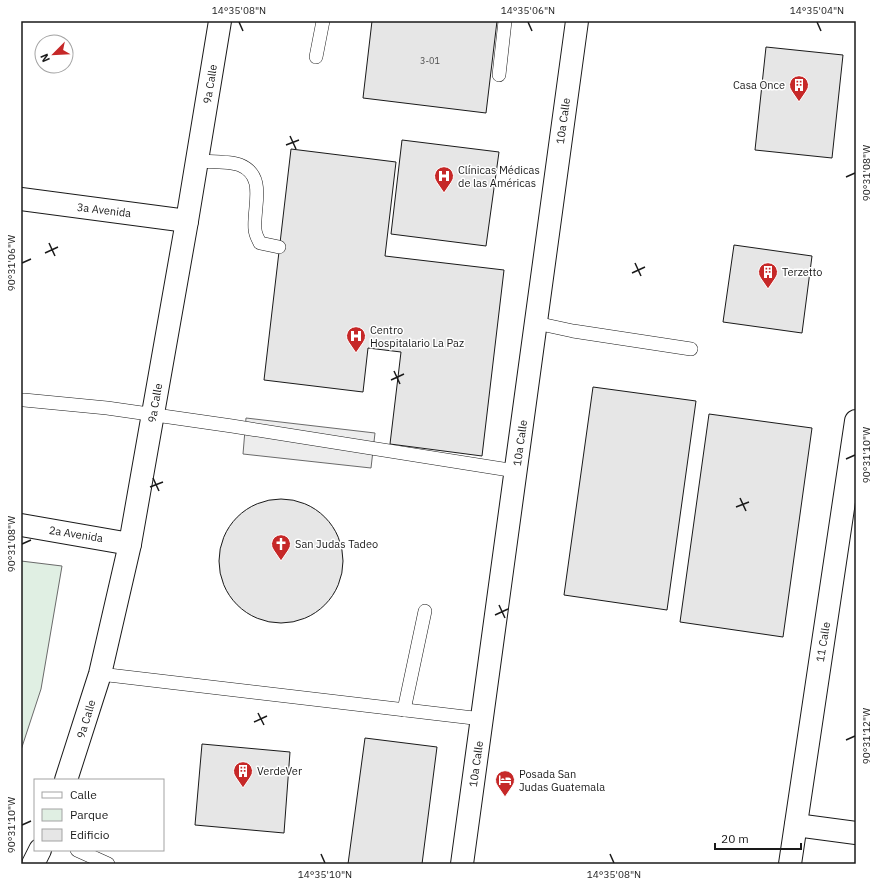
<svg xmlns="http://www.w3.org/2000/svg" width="877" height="885" viewBox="0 0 877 885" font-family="'IBM Plex Sans',sans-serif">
  <rect width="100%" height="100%" fill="#fff"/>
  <!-- green -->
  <path fill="#e0efe3" stroke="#6a6a6a" d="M21 561 62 566 41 689 21 750Z"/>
  <!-- parking -->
  <path fill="#ededed" stroke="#6a6a6a" d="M246 418 375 433 371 468 243 454Z"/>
  <!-- building -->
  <g fill="#e6e6e6" stroke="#1a1a1a">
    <path d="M372 21H497L486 113 363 98Z"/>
    <path d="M766 47 843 55 832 158 755 150Z"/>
    <path d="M402 140 499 152 486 246 391 234Z"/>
    <path d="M291 149 396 162 385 256 504 270 482 456 390 444 401 352 368 348 363 392 264 380Z"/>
    <path d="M734 245 812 256 802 333 723 322Z"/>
    <path d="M593 387 696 401 667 610 564 595Z"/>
    <path d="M709 414 812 428 783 637 680 622Z"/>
    <circle cx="281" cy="561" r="62"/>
    <path d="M365 738 437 747 422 864H348Z"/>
    <path d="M202 744 290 752 284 833 195 825Z"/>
  </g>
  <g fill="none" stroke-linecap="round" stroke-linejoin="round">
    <defs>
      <g id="service">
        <path d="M316 57 323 21"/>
        <path d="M499 75 505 21"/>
        <path d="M197 161C208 162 230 161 240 165 267 176 253 207 255 229 255 234 258 239 260 243L279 247"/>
        <path d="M536 323 573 331 691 349"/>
        <path d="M24 400 107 408 232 426 516 471"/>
        <path d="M100 674 482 719"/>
        <path d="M404 710 425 611"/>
        <path d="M77 850 108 864"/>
      </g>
      <g id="minor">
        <path d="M21 199 187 221"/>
        <path d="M21 525 130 544"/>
        <path d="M796 825 856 833"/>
        <path d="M462 864 577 21"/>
        <path d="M790 864 856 421"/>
      </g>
      <g id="tertiary">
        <path d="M66 780 100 674 130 544 187 221 220 21"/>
        <path d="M33 864 40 850"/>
      </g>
    </defs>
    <!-- service casing -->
    <use href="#service" stroke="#1a1a1a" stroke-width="14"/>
    <!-- minor casing -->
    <use href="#minor" stroke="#1a1a1a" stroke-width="24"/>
    <!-- tertiary casing -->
    <use href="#tertiary" stroke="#1a1a1a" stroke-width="24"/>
    <!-- service -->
    <use href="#service" stroke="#fff" stroke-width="13"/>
    <!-- minor -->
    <use href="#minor" stroke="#fff" stroke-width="22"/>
    <!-- tertiary -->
    <use href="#tertiary" stroke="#fff" stroke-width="22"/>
  </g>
  <!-- ticks -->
  <path fill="none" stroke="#1a1a1a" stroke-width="1.5" d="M239 22 243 31M528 22 532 31M817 22 821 31M290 136 296 149M286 145 299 140M846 177 855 173M49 243 55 256M45 253 58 247M22 263 31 259M635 263 641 276M632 273 645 267M394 371 400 384M391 380 404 374M846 459 855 455M153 478 159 491M150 487 163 482M740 498 746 511M736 507 749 502M22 544 31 540M499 605 505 618M495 615 508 609M258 713 264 725M254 722 267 716M846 740 855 736M22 825 31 821M321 854 325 863M610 854 614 863"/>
  <!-- icons -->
  <defs>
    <symbol id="building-pin" viewBox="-11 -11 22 30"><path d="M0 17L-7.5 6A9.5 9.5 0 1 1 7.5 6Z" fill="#c62828" stroke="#fff"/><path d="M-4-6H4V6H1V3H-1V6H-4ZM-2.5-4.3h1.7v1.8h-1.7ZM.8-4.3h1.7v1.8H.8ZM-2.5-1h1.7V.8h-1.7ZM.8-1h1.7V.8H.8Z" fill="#fff"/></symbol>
    <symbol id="hospital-pin" viewBox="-11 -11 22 30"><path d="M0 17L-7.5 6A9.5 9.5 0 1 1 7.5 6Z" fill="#c62828" stroke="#fff"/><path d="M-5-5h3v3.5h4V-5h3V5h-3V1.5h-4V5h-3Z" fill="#fff"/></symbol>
    <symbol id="church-pin" viewBox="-11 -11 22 30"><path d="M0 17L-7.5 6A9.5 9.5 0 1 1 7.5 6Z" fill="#c62828" stroke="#fff"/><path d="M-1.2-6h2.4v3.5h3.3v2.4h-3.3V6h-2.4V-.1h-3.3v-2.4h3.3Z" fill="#fff"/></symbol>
    <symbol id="hotel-pin" viewBox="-11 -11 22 30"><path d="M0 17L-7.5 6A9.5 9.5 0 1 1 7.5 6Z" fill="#c62828" stroke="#fff"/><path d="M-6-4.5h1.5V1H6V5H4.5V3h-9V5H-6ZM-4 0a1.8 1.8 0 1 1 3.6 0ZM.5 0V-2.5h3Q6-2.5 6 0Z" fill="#fff"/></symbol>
  </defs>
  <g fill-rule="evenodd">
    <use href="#building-pin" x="788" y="74" width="22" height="30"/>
    <use href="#hospital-pin" x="433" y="165" width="22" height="30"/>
    <use href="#building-pin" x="757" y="261" width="22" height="30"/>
    <use href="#hospital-pin" x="345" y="325" width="22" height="30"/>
    <use href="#church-pin" x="270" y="533" width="22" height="30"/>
    <use href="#building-pin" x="232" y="760" width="22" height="30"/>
    <use href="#hotel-pin" x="494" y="769" width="22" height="30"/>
  </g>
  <g text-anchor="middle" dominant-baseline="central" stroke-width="3" stroke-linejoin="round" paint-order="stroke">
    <!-- number labels -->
    <g font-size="9" fill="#4d4d4d">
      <text x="430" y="60">3-01</text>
    </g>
    <!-- street labels -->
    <g font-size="11" fill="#1a1a1a" stroke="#fff">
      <text transform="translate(210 84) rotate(-81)">9a Calle</text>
      <text transform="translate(563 121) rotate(-82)">10a Calle</text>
      <text transform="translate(104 210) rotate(7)">3a Avenida</text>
      <text transform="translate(155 403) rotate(-80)">9a Calle</text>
      <text transform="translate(520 443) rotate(-82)">10a Calle</text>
      <text transform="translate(76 534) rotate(9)">2a Avenida</text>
      <text transform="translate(823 642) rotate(-81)">11 Calle</text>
      <text transform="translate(86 719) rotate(-73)">9a Calle</text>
      <text transform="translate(476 764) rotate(-82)">10a Calle</text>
    </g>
    <!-- poi labels -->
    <g font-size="11" fill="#1a1a1a" stroke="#fff" text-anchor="start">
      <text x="785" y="85" text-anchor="end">Casa Once</text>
      <text x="458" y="170">Clínicas Médicas<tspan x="458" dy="13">de las Américas</tspan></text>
      <text x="782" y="272">Terzetto</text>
      <text x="370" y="330">Centro<tspan x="370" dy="13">Hospitalario La Paz</tspan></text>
      <text x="295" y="544">San Judas Tadeo</text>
      <text x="257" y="771">VerdeVer</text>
      <text x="519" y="774">Posada San<tspan x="519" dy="13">Judas Guatemala</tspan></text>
    </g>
  </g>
  <!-- border -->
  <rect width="877" height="885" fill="none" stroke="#ffffff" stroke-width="44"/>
  <!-- legend -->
  <rect x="34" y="779" width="130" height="72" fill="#ffffff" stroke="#a3a3a3"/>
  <rect x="42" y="792" width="20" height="6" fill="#ffffff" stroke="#a3a3a3"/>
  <text x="70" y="799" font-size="12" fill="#1a1a1a">Calle</text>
  <rect x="42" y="809" width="20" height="12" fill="#e0efe3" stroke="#a3a3a3"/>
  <text x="70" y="819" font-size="12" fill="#1a1a1a">Parque</text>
  <rect x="42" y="829" width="20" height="12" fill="#e6e6e6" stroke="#a3a3a3"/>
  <text x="70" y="839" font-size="12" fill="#1a1a1a">Edificio</text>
  <!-- north arrow -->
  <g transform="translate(54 54) rotate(246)"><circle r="19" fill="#ffffff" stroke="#a3a3a3"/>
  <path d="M0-3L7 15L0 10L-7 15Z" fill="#c62828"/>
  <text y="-6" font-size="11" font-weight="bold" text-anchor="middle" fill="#1a1a1a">N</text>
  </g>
  <!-- scale -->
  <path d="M715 843v6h86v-6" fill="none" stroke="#1a1a1a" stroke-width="2"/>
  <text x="721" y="843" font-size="12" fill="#1a1a1a" stroke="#ffffff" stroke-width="3" paint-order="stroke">20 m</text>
  <rect x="22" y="22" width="833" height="841" fill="none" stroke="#1a1a1a" stroke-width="1.5"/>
  <g font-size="10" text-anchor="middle" fill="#1a1a1a">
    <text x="239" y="14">14°35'08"N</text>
    <text x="528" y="14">14°35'06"N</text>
    <text x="817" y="14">14°35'04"N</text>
    <text transform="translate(866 173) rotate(-90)" y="4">90°31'08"W</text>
    <text transform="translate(11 263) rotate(-90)" y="4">90°31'06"W</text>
    <text transform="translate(866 455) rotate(-90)" y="4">90°31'10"W</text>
    <text transform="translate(11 544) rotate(-90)" y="4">90°31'08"W</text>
    <text transform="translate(866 736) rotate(-90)" y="4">90°31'12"W</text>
    <text transform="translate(11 825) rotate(-90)" y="4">90°31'10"W</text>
    <text x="325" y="878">14°35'10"N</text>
    <text x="614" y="878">14°35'08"N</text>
  </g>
</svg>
